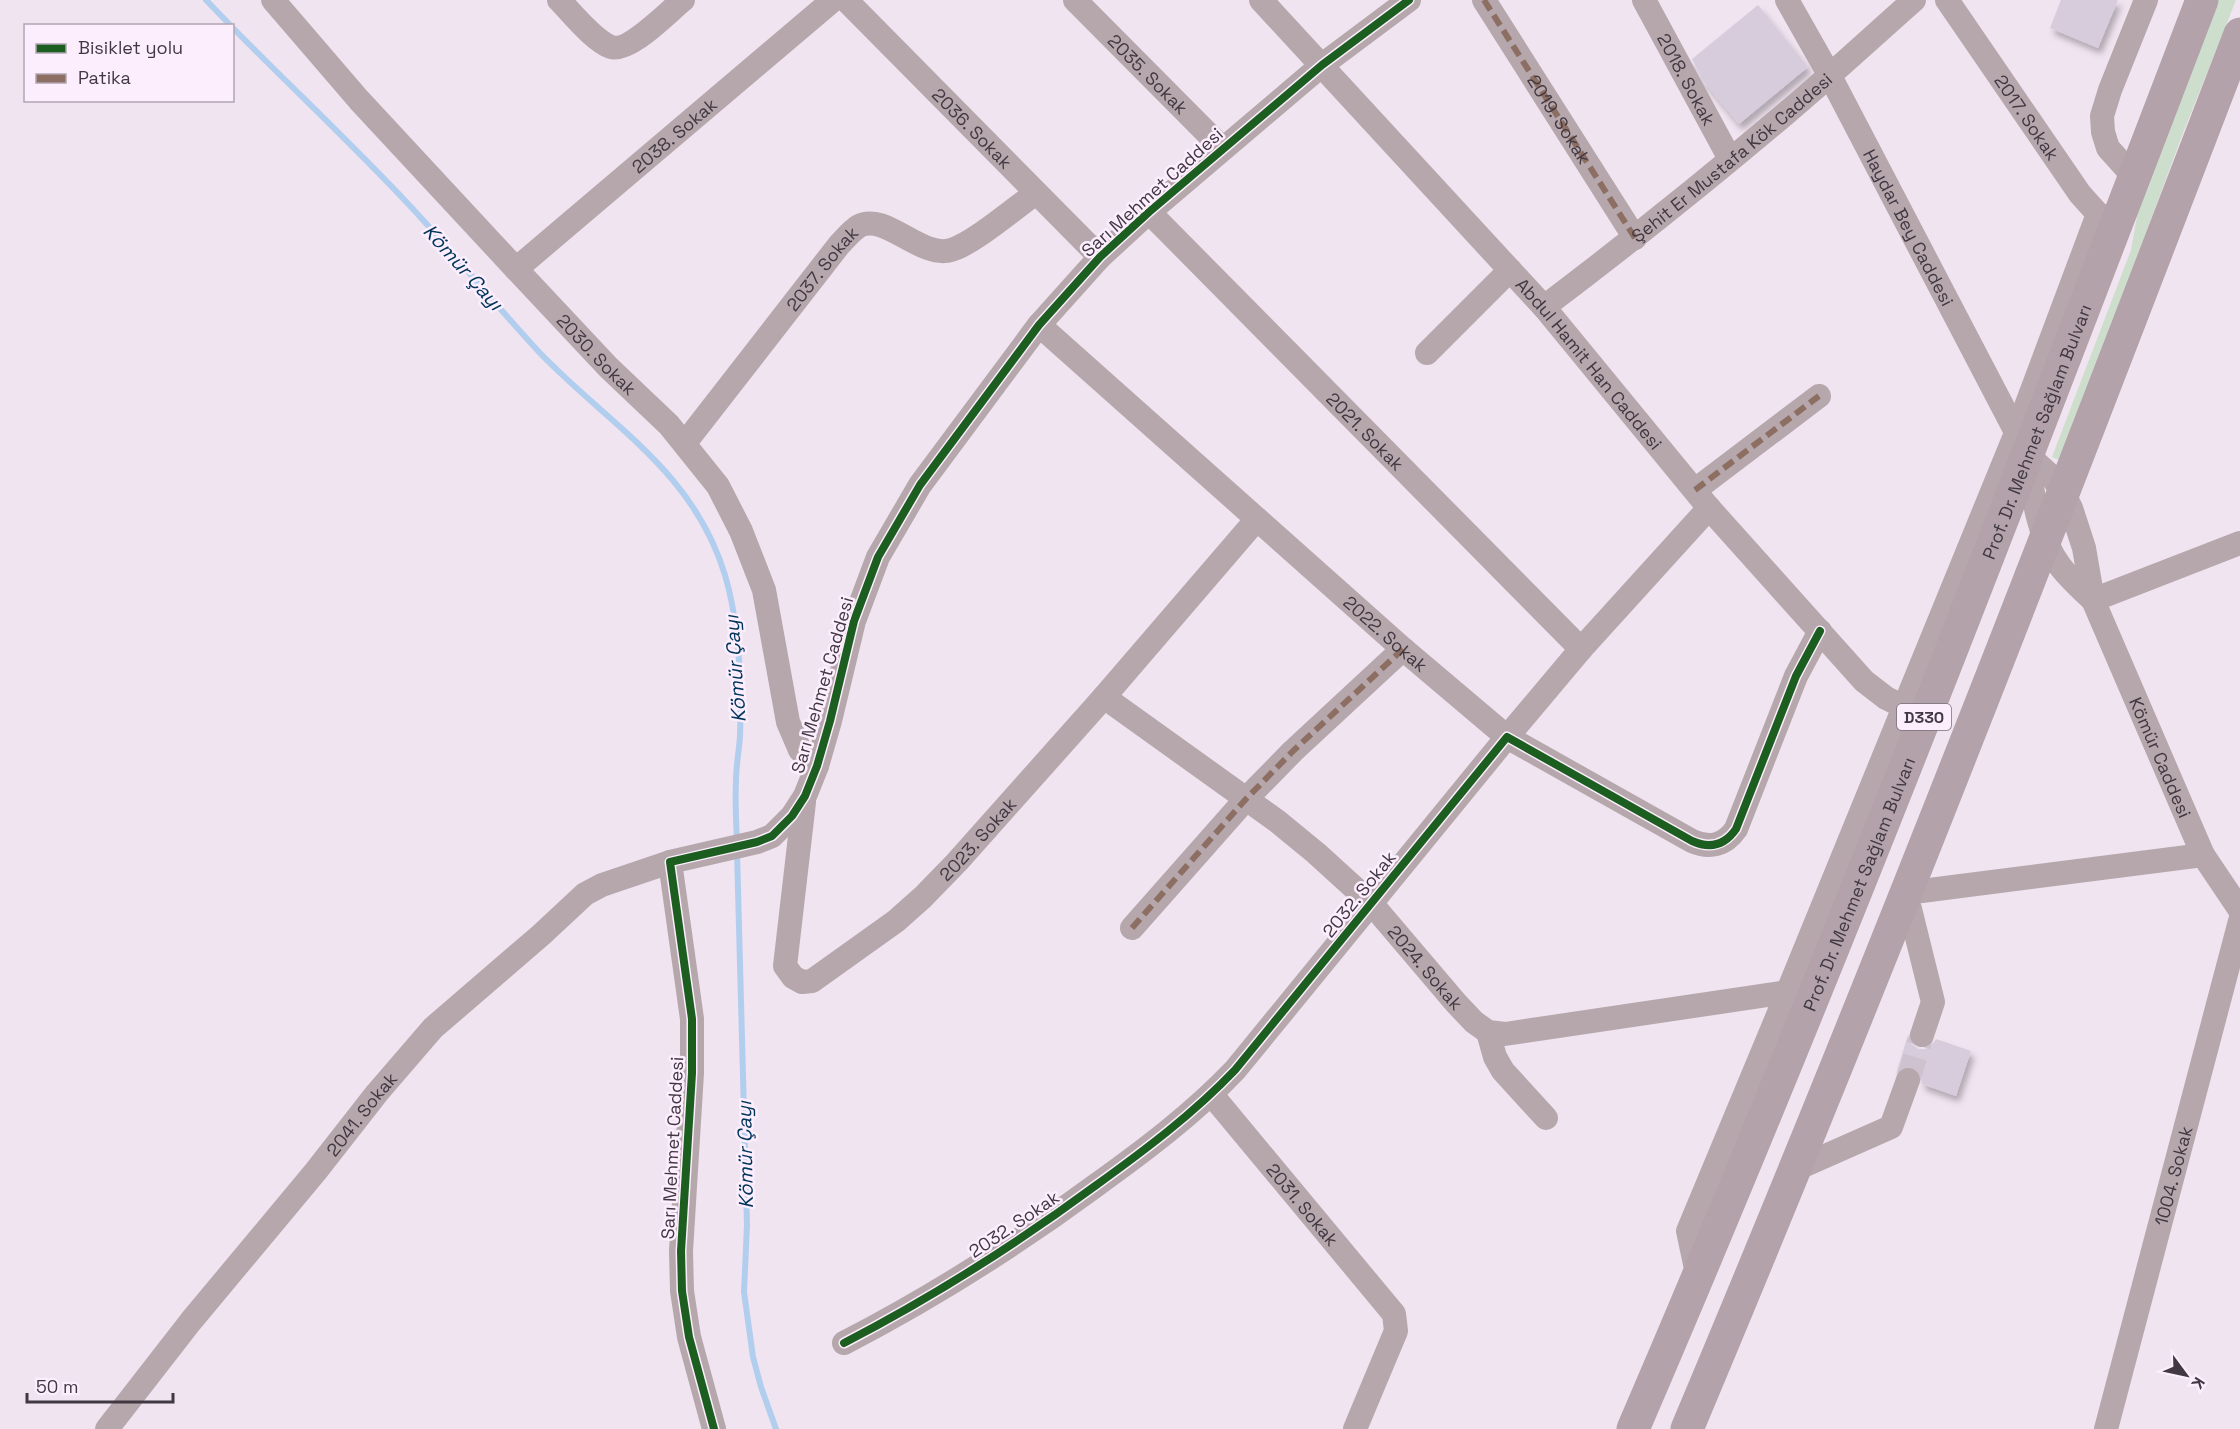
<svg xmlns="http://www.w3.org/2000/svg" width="2240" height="1429" viewBox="0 0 2240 1429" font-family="'Space Grotesk',sans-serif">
  <defs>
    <filter id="shadow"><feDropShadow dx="3.5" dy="6" stdDeviation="3" flood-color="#0004"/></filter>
  </defs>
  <rect width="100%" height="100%" fill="#f0e4f0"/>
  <!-- green -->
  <path fill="#cedecc" d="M2218 0H2236L2183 133 2061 461 2052 457 2131 250 2138 211Z"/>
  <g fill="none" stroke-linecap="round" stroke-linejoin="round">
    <!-- stream -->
    <g stroke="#b2ceee" stroke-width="6">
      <path d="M206 0 231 26"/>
      <path d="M232 27C292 88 353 145 411 207 455 254 495 305 539 352 610 426 693 470 725 575 740 626 742 682 740 736 739 751 736 766 736 781 735 801 736 822 737 842"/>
      <path d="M737 852 747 1225 744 1292 753 1357 761 1387 776 1429"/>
    </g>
  </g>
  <!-- building -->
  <g fill="#d6ccdb" filter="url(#shadow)">
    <path d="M2061 0H2118L2098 48 2050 28Z"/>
    <path d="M1758 5 1808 67 1739 124 1704 82 1692 59Z"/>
    <path d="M1908 1035 1911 1044 1918 1049H1925L1931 1046 1936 1039 1971 1051 1956 1096 1922 1084V1078L1919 1071 1912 1066H1905L1896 1074Z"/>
  </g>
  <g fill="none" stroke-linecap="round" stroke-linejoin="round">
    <!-- minor-tunnel -->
    <path stroke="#cdc2cd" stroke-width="24" stroke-dasharray="24 12" stroke-linecap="butt" d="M1908 1080 1922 1035"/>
    <!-- minor -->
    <g stroke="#b6a7ac" stroke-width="24">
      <path id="s1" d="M273 0 359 100 516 269 608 367 669 425 718 486 741 531 764 590 788 722 800 750 817 766"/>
      <path d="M559 0C572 13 594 41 611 47 629 53 668 12 683 0"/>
      <path id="s2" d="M846 0 1100 257"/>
      <path id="s3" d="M1075 0 1222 148"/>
      <path id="s4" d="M1261 0 1544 307 1709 508 1864 681 1886 698 1917 713"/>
      <path d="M1484 0 1635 238"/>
      <path id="s5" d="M1644 0 1730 159"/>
      <path id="s6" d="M1787 0 1830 76 2028 455 2052 477 2064 494 2071 508 2084 548 2093 600 2203 855 2240 910"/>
      <path id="s7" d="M1947 0 2080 194 2098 214 2111 220"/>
      <path d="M2134 177 2108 148 2103 132 2102 116 2110 90 2146 0"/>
      <path id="s8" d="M1149 212 1581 649"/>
      <path id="s9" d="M516 269 833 0"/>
      <path id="s10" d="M1544 307C1626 245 1705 182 1784 115 1828 78 1871 38 1914 0"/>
      <path id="s11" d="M1039 325 1403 649 1507 737 1581 649 1709 508"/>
      <path d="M1427 353 1510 270"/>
      <path id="s12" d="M685 443 839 245C845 239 851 231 859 226 885 212 921 259 951 250 973 244 1016 207 1036 193"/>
      <path d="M2028 458C2033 495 2037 535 2060 566 2069 578 2081 589 2093 600"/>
      <path d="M1695 490 1819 396"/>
      <path d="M2093 600 2240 543"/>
      <path id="s13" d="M1104 697 1277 821 1316 853 1371 903 1456 1003 1474 1022 1488 1032 1505 1034 1801 990"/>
      <path id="s14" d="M804 802 785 966 793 977 802 982 812 981 896 921 923 897 957 862 1104 697 1257 519"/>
      <path d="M1132 928 1246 799 1293 751 1403 649"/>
      <path d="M1488 1032 1495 1057 1503 1071 1546 1118"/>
      <path d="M1922 1035 1933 1002 1906 893 2203 855"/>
      <path id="s15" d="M1212 1095 1394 1314 1396 1331 1355 1429"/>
      <path d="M1796 1169 1891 1127 1908 1080"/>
      <path d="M1698 1278 1688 1231 1788 991 2016 433 2098 214"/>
      <path d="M844 1343C933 1297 1015 1245 1095 1186 1145 1150 1193 1114 1235 1070L1507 737 1692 841C1710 849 1725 845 1736 829L1796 676 1820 631"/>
      <path id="s16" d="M107 1429 191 1321 316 1171 377 1093 433 1028 541 935 585 894 602 885 670 862"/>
      <path d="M714 1429 689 1337 682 1291 681 1251 692 1073V1019L670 862 757 842 772 836 792 816 805 796 817 766 830 721 854 621 878 557 920 485 1039 325 1100 257 1149 212 1322 65 1409 0"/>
      <path id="s17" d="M2106 1429 2240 921"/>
    </g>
    <!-- highway -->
    <g stroke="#b3a2aa" stroke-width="33">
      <path id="s18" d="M1633 1429C1836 958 2019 479 2202 0"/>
      <path d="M1687 1429C1881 968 2061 501 2240 34"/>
    </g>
    <!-- quiet -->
    <g stroke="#8d6e63" stroke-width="6" stroke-dasharray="12 6" stroke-linecap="butt">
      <path id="s19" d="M1484 0 1635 238"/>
      <path d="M1695 490 1819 396"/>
      <path d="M1132 928 1246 799 1293 751 1403 649"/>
    </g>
    <defs>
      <g id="cycleway">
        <path d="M844 1343C933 1297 1015 1245 1095 1186 1145 1150 1193 1114 1235 1070L1507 737 1692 841C1710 849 1725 845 1736 829L1796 676 1820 631"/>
        <path d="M714 1429 689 1337 682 1291 681 1251 692 1073V1019L670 862 757 842 772 836 792 816 805 796 817 766 830 721 854 621 878 557 920 485 1039 325 1100 257 1149 212 1322 65 1409 0"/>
      </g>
    </defs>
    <!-- cycleway casing -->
    <use href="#cycleway" stroke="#fceefd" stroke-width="11"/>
    <!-- cycleway -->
    <use href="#cycleway" stroke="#1b5e20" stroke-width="8"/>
  </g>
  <g text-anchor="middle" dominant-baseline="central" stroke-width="5" stroke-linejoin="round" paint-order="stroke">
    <!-- shield labels -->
    <rect fill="#fceefd" stroke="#796f7a" stroke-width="1.5" x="1897" y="704" width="54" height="26" rx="4.5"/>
    <g font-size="16" font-weight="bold" fill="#413842">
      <text x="1924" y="717">D330</text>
    </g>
    <!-- street labels -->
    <g font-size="18" fill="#413842" stroke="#fceefd">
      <text stroke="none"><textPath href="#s3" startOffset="104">2035. Sokak</textPath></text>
      <text stroke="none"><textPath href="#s5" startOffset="90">2018. Sokak</textPath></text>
      <text stroke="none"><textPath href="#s7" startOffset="142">2017. Sokak</textPath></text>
      <text stroke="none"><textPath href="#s19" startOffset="141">2019. Sokak</textPath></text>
      <text stroke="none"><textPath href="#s2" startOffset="180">2036. Sokak</textPath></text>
      <text stroke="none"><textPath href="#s9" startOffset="207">2038. Sokak</textPath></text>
      <text stroke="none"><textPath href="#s10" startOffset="240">Şehit Er Mustafa Kök Caddesi</textPath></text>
      <text transform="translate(1152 192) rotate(-42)">Sarı Mehmet Caddesi</text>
      <text stroke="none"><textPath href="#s6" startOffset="258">Haydar Bey Caddesi</textPath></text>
      <text stroke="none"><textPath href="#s12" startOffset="222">2037. Sokak</textPath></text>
      <text stroke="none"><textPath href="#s1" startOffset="480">2030. Sokak</textPath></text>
      <text stroke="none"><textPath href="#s4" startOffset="490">Abdul Hamit Han Caddesi</textPath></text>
      <text stroke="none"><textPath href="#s8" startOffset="308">2021. Sokak</textPath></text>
      <text stroke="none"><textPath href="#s18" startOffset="1076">Prof. Dr. Mehmet Sağlam Bulvarı</textPath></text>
      <text stroke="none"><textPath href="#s11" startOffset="464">2022. Sokak</textPath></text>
      <text transform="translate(822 685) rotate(-74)">Sarı Mehmet Caddesi</text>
      <text stroke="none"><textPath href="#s6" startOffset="850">Kömür Caddesi</textPath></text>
      <text stroke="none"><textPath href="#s14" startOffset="418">2023. Sokak</textPath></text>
      <text stroke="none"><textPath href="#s18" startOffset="590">Prof. Dr. Mehmet Sağlam Bulvarı</textPath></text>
      <text transform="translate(1359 894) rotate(-51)">2032. Sokak</text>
      <text stroke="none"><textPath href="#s13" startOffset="422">2024. Sokak</textPath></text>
      <text stroke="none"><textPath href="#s16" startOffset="405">2041. Sokak</textPath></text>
      <text transform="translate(672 1148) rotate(-87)">Sarı Mehmet Caddesi</text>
      <text stroke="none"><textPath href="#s17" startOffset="262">1004. Sokak</textPath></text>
      <text stroke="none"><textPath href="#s15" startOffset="142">2031. Sokak</textPath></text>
      <text transform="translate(1014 1224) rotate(-34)">2032. Sokak</text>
    </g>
    <!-- water labels -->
    <g font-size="20" font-style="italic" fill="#00355a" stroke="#fceefd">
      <text transform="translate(463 267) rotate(48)">Kömür Çayı</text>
      <text transform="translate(735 669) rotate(-94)">Kömür Çayı</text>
      <text transform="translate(745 1155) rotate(-91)">Kömür Çayı</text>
    </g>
  </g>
  <!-- legend -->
  <rect x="24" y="24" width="210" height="78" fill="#fceefd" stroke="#b1a5b2" stroke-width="1.5"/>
  <rect x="36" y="44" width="30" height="9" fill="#1b5e20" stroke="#b1a5b2" stroke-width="1.5"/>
  <text x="78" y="54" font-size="18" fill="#413842">Bisiklet yolu</text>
  <rect x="36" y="74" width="30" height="9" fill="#8d6e63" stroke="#b1a5b2" stroke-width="1.5"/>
  <text x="78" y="84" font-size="18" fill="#413842">Patika</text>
  <!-- north arrow -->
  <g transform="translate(2186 1375) rotate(123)" stroke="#fceefd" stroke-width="4.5" paint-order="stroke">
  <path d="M0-4.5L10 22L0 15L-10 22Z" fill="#413842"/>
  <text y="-9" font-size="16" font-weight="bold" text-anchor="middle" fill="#413842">K</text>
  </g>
  <!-- scale -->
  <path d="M27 1393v9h146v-9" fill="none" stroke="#413842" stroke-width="3"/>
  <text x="36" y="1393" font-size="18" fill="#413842" stroke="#fceefd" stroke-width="4.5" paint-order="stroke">50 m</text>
</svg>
